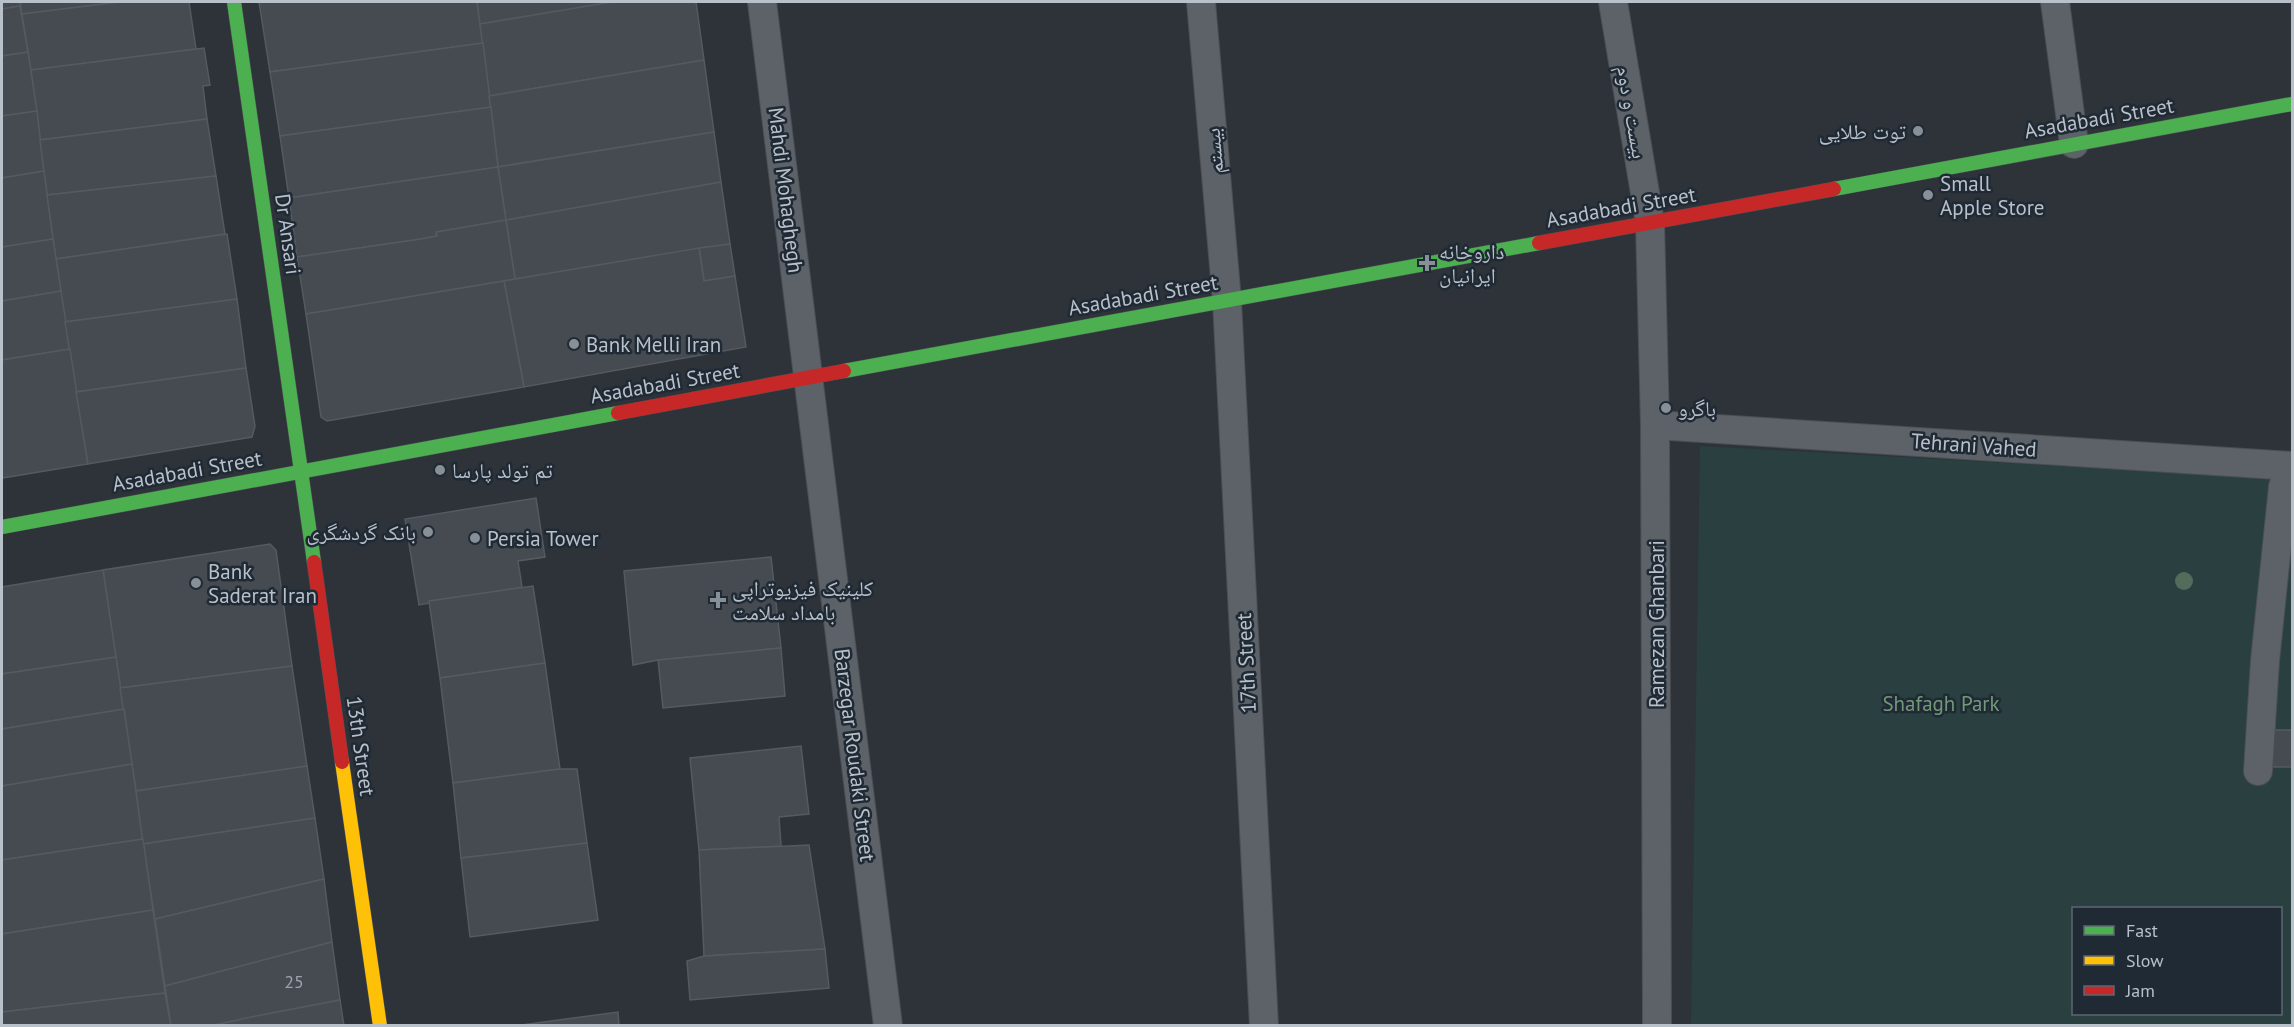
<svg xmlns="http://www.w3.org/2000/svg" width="2294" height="1027" viewBox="0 0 2294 1027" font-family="'PT Sans','Noto Naskh Arabic',sans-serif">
  <rect width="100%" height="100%" fill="#2d3339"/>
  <!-- green -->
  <path fill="#2a3f40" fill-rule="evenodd" d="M1700 446 2292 479V1025L1691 1026ZM2074 908H2280V1014H2074Z"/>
  <!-- building -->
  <g fill="#464b51" stroke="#555a61" stroke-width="1.5">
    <path d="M2 2H20V6L2 9Z"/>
    <path d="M20 2H120L22 14Z"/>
    <path d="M120 2H189L196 49 31 70 22 14Z"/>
    <path d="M259 2H477L483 43 270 72Z"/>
    <path d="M477 2H615L480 24Z"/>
    <path d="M612 2H696L704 60 489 96 480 24Z"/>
    <path d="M20 6 28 52 2 56V9Z"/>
    <path d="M483 43 491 107 280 136 270 72Z"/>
    <path d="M204 48 210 85 203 86 207 119 40 140 31 70Z"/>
    <path d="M28 52 37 111 2 116V56Z"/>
    <path d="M704 60 714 132 498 167 489 96Z"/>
    <path d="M491 107 498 167 289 198 280 136Z"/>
    <path d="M37 111 44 171 2 178V116Z"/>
    <path d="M207 119 216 176 47 195 40 140Z"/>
    <path d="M714 132 721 182 506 220 498 167Z"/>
    <path d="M498 167 506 220 436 232 437 236 421 239 297 257 289 198Z"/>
    <path d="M44 171 53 239 2 247V178Z"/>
    <path d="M216 176 225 234 56 259 47 195Z"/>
    <path d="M721 182 730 244 515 279 506 220Z"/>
    <path d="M506 220 515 279 306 314 297 257 421 239 437 236 436 232Z"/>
    <path d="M227 234 237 299 65 322 56 259Z"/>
    <path d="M53 239 61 291 2 301V247Z"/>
    <path d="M730 244 735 276 704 281 699 248Z"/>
    <path d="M699 248 704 281 735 276 746 347 524 387 504 281Z"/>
    <path d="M504 281 524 387 327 421 321 417 306 314Z"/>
    <path d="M61 291 70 349 2 360V301Z"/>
    <path d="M237 299 246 368 76 392 65 322Z"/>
    <path d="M70 349 88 464 2 478V360Z"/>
    <path d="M246 368 255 426 252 437 88 464 76 392Z"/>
    <path d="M536 498 545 557 518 561 522 587 419 605 405 519Z"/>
    <path d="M270 544 276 550 292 666 120 688 103 570Z"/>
    <path d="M771 557 781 648 658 660 633 665 624 571Z"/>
    <path d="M103 570 116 657 2 674V587Z"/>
    <path d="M533 586 545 663 440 678 429 601Z"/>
    <path d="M781 648 785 696 663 708 658 660Z"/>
    <path d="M116 657 124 709 2 729V674Z"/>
    <path d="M545 663 560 769 453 783 440 678Z"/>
    <path d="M292 666 307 766 136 791 120 688Z"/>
    <path d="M124 709 132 764 2 786V729Z"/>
    <path d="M2292 712V767H2269V730H2292Z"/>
    <path d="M801 746 809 814 779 817 781 846 699 850 690 758Z"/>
    <path d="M132 764 143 839 2 860V786Z"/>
    <path d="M307 766 315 818 143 844 136 791Z"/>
    <path d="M560 769H577L587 843 461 858 453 783Z"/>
    <path d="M315 818 324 879 155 919 143 844Z"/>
    <path d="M143 839 153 910 2 934V860Z"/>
    <path d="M587 843 598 920 470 937 461 858Z"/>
    <path d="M809 845 825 949 704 956 699 850Z"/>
    <path d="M324 879 332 942 165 986 155 919Z"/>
    <path d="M153 910 165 993 2 1012V934Z"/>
    <path d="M332 942 340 1000 210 1026H171L165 986Z"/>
    <path d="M825 949 829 988 690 1000 687 961 704 956Z"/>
    <path d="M165 993 171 1026H2V1012Z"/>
    <path d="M340 1000 344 1026H210L256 1016Z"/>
    <path d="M618 1012 619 1026H514Z"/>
  </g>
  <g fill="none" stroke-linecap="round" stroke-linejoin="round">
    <defs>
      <g id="street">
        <path d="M762 2 888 1026"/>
        <path d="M1201 2 1227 301 1264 1026"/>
        <path d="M1613 2 1650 223 1655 425 1657 1026"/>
        <path d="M2055 2 2074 144"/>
        <path d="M1655 425 2292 466"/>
        <path d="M2258 771 2265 661 2283 487 2290 466"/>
      </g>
      <g id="fast">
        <path d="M234 2 314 562"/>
        <path d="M1834 189 2292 104"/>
        <path d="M844 371 1539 243"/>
        <path d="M2 527 618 413"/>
      </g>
      <path id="slow" d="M342 762 380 1026"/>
      <g id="jam">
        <path d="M1539 243 1834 189"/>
        <path d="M618 413 844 371"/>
        <path d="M314 562 342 762"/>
      </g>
    </defs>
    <!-- street casing -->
    <use href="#street" stroke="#4b4f54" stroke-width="30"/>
    <!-- fast casing -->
    <use href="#fast" stroke="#4b4f54" stroke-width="15"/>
    <!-- slow casing -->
    <use href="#slow" stroke="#4b4f54" stroke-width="15"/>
    <!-- jam casing -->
    <use href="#jam" stroke="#4b4f54" stroke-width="15"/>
    <!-- street -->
    <use href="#street" stroke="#5d6268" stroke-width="28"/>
    <!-- fast -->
    <use href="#fast" stroke="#4caf50" stroke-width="14"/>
    <!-- slow -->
    <use href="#slow" stroke="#ffc107" stroke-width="14"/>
    <!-- jam -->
    <use href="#jam" stroke="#c62828" stroke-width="14"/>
  </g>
  <!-- trees -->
  <circle fill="#526b5b" cx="2184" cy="581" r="9"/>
  <!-- markers -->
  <g fill="#878f97" stroke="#202a35" stroke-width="2">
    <circle cx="1918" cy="131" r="6"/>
    <circle cx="1928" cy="195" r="6"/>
    <path d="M1424 254h6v6h6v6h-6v6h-6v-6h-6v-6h6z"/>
    <circle cx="574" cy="344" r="6"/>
    <circle cx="1666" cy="408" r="6"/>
    <circle cx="440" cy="470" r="6"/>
    <circle cx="428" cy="532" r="6"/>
    <circle cx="475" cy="538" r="6"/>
    <circle cx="196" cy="583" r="6"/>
    <path d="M715 591h6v6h6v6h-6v6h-6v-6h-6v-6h6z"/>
  </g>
  <g text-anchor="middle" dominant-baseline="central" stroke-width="5" stroke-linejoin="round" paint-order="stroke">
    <!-- number labels -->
    <g font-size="18" fill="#9ca3ac">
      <text x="294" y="981">25</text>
    </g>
    <!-- street labels -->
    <g font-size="21" fill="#b8c0ca" stroke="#202a35">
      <text transform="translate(1632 112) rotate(80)">بیست و دوم</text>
      <text transform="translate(2099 118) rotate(-10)">Asadabadi Street</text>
      <text transform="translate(1214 151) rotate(-95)">بیستم</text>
      <text transform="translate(786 190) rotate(83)">Mahdi Mohaghegh</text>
      <text transform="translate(1621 207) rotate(-10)">Asadabadi Street</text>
      <text transform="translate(288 234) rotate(82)">Dr Ansari</text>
      <text transform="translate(1143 295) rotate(-10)">Asadabadi Street</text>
      <text transform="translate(665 383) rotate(-10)">Asadabadi Street</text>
      <text transform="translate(1974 445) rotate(4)">Tehrani Vahed</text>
      <text transform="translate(187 471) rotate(-10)">Asadabadi Street</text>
      <text transform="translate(1656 624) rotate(-90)">Ramezan Ghanbari</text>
      <text transform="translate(1246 663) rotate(-93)">17th Street</text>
      <text transform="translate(361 746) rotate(82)">13th Street</text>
      <text transform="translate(855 755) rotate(83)">Barzegar Roudaki Street</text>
    </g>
    <!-- poi labels -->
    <g font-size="21" fill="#b8c0ca" stroke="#202a35" text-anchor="start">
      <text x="1906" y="131" text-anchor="end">توت طلایى</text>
      <text x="1940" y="183">Small<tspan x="1940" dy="24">Apple Store</tspan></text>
      <text x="1439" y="251">داروخانه<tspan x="1439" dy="24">ایرانیان</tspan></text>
      <text x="586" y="344">Bank Melli Iran</text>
      <text x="1678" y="408">باگرو</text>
      <text x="452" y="470">تم تولد پارسا</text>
      <text x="416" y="532" text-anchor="end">بانک گردشگری</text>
      <text x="487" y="538">Persia Tower</text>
      <text x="208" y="571">Bank<tspan x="208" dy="24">Saderat Iran</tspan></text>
      <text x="732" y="588">کلینیک فیزیوتراپی<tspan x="732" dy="24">بامداد سلامت</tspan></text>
    </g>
    <!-- park labels -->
    <g font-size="21" fill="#719977" stroke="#202a35">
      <text x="1941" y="703">Shafagh Park</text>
    </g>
  </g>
  <!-- border -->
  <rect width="2294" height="1027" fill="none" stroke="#b8c0ca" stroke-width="6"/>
  <!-- legend -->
  <rect x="2072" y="907" width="210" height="108" fill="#202a35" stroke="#5d6671" stroke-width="1.5"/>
  <rect x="2084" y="926" width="30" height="9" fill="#4caf50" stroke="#5d6671" stroke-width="1.5"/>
  <text x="2126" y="937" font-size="18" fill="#b8c0ca">Fast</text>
  <rect x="2084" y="956" width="30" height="9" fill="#ffc107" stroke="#5d6671" stroke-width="1.5"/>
  <text x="2126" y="967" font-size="18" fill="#b8c0ca">Slow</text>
  <rect x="2084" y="986" width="30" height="9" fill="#c62828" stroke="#5d6671" stroke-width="1.5"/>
  <text x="2126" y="997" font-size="18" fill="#b8c0ca">Jam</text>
</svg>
